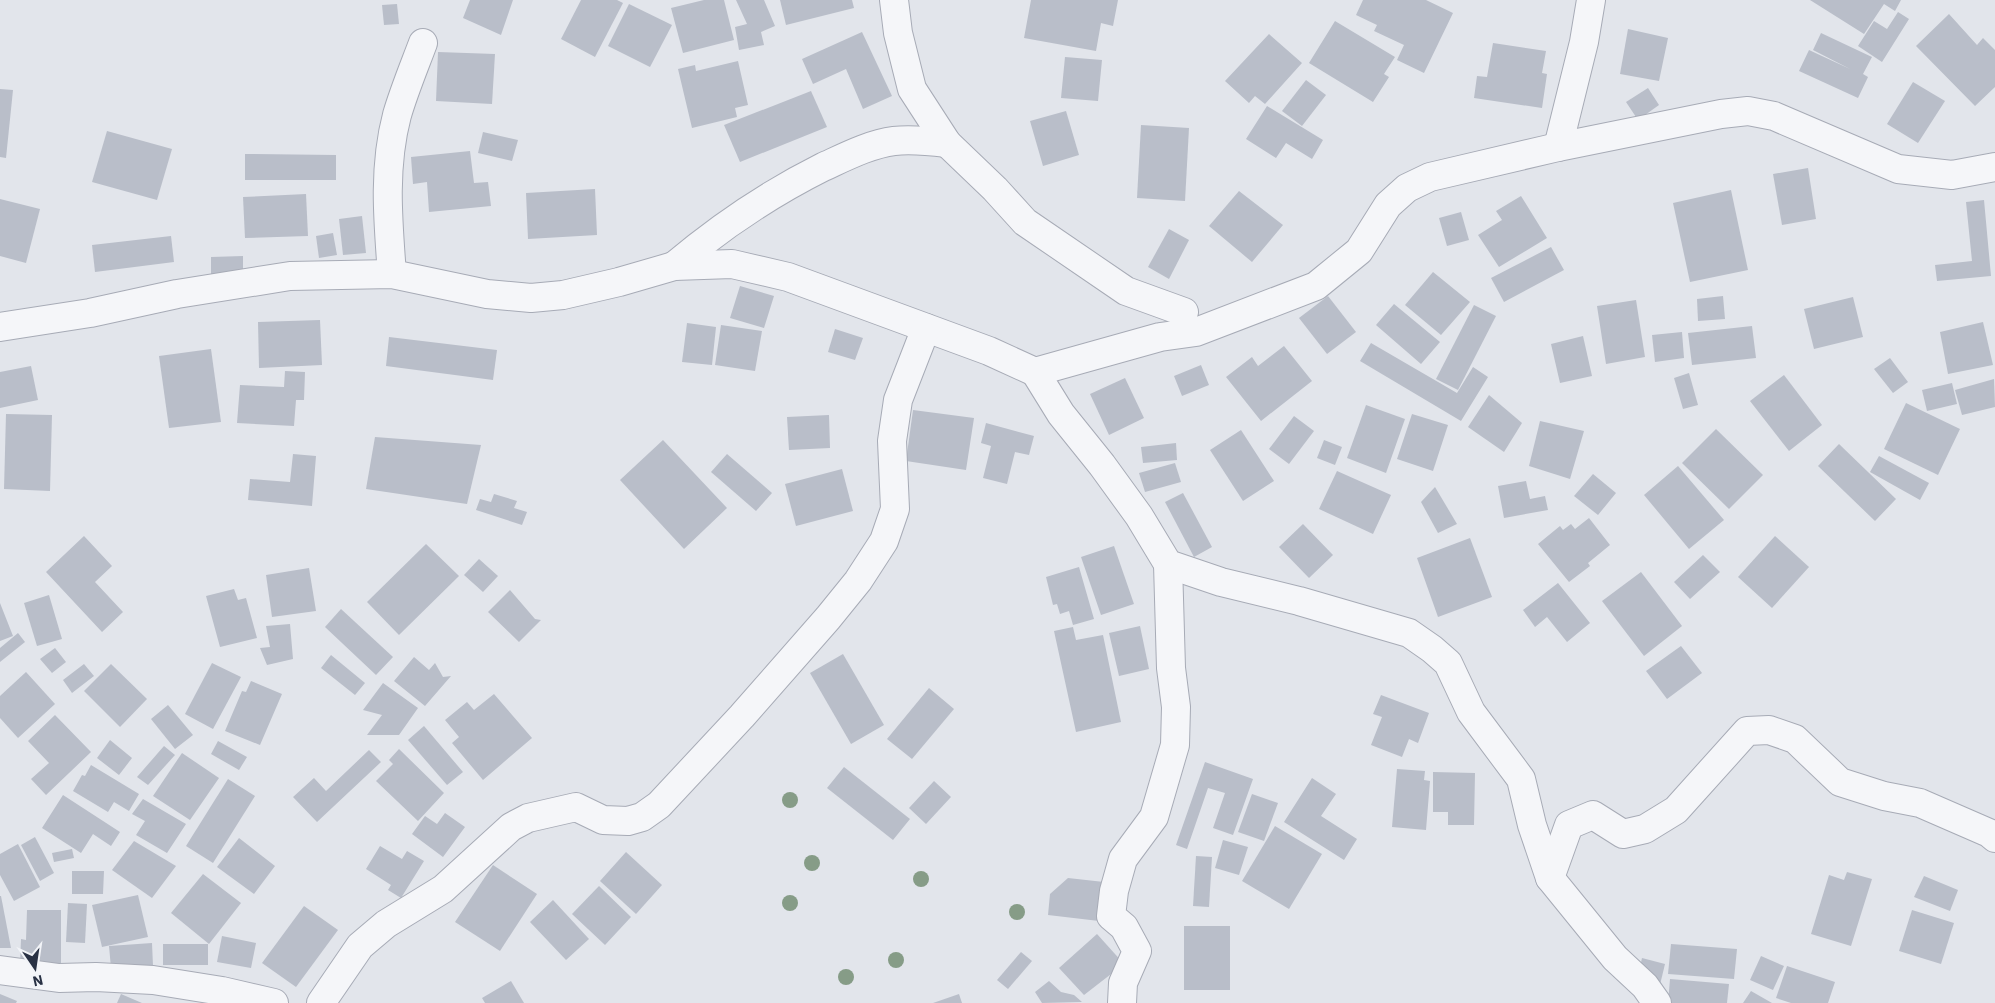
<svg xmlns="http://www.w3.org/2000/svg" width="1995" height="1003" viewBox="0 0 1995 1003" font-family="'IBM Plex Sans',sans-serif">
  <rect width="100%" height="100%" fill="#e2e5eb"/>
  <!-- building -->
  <g fill="#b9bec9">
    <path d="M470 0H513L501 35 463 18Z"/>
    <path d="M581 0H617L623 3 595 57 561 39Z"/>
    <path d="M704 0H724L734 40 683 53 671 8Z"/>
    <path d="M736 0H764L775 26 761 32 764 45 739 50 735 27 747 24Z"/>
    <path d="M780 0H852L854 8 786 25Z"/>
    <path d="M1031 0H1118L1113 26 1101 23 1096 51 1024 38Z"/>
    <path d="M1363 0H1426L1453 13 1424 73 1397 60 1404 45 1374 31 1377 25 1356 15Z"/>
    <path d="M1810 0H1901L1895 11 1884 4 1864 34Z"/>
    <path d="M397 4 399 24 384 25 382 5Z"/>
    <path d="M629 4 672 25 650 67 608 46Z"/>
    <path d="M1898 12 1909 19 1882 62 1858 46 1874 21 1887 29Z"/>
    <path d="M1949 14 1977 45 1983 38 1995 50V87L1975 106 1916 46Z"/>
    <path d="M1335 21 1395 57 1384 74 1389 77 1373 102 1309 63Z"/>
    <path d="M1628 29 1668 38 1659 81 1620 74Z"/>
    <path d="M862 32 892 96 863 109 846 69 813 84 802 59Z"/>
    <path d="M1821 33 1872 57 1863 74 1868 77 1858 98 1799 71 1809 50 1850 69 1813 50Z"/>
    <path d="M1269 34 1302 63 1265 104 1255 96 1249 103 1225 81Z"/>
    <path d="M1493 43 1546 51 1542 73 1547 74 1542 108 1474 98 1477 76 1487 77Z"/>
    <path d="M438 52 495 54 492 104 436 101Z"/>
    <path d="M1065 57 1102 60 1098 101 1061 98Z"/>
    <path d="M738 61 748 105 735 108 737 117 692 128 678 69 695 65 696 71Z"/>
    <path d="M1306 80 1326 95 1302 126 1282 111Z"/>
    <path d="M1913 82 1945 101 1918 143 1887 124Z"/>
    <path d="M1648 88 1659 105 1638 120 1626 102Z"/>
    <path d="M0 89 13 90 6 158 0 157Z"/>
    <path d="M811 91 827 127 740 162 724 125Z"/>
    <path d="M1267 106 1323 140 1312 159 1286 143 1276 158 1246 139Z"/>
    <path d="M1066 111 1079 155 1043 166 1030 121Z"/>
    <path d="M1141 125 1189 128 1185 201 1137 198Z"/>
    <path d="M107 131 172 149 157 200 92 182Z"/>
    <path d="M483 132 518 140 512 161 478 153Z"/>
    <path d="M470 151 474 183 488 182 491 206 429 212 427 182 413 184 411 157Z"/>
    <path d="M245 154 336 155V180H245Z"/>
    <path d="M1808 168 1816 219 1782 225 1773 174Z"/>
    <path d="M595 189 597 235 528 239 526 193Z"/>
    <path d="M1731 190 1748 270 1690 282 1673 203Z"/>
    <path d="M1239 191 1283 225 1252 262 1209 226Z"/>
    <path d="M306 194 308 236 245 238 243 197Z"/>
    <path d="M1521 196 1547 238 1499 267 1478 235 1502 220 1496 211Z"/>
    <path d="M0 199 40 209 26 263 0 256Z"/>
    <path d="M1984 200 1991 276 1937 281 1935 265 1972 261 1966 202Z"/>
    <path d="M1461 212 1469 240 1447 246 1439 218Z"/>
    <path d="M362 216 366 253 343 255 339 219Z"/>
    <path d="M1169 229 1189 240 1169 279 1148 267Z"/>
    <path d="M333 233 337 255 319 258 316 236Z"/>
    <path d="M171 236 174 262 95 272 92 245Z"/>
    <path d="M1551 247 1564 270 1504 302 1491 278Z"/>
    <path d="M243 256V274H211V257Z"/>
    <path d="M1433 272 1470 302 1441 335 1405 305Z"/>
    <path d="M740 286 774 296 764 328 730 318Z"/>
    <path d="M1328 296 1356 332 1327 354 1299 318Z"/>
    <path d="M1723 296 1725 319 1698 321 1697 299Z"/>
    <path d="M1853 297 1863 337 1814 349 1804 309Z"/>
    <path d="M1636 300 1645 357 1606 364 1597 306Z"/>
    <path d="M1394 304 1440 342 1421 364 1376 325Z"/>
    <path d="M1474 305 1496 316 1458 390 1436 379Z"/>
    <path d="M320 320 322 365 259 368 258 322Z"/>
    <path d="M1983 322 1993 365 1948 374 1940 332Z"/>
    <path d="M687 323 716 327 712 365 682 362Z"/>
    <path d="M721 325 762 331 755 371 715 365Z"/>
    <path d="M1752 326 1756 358 1692 365 1688 333Z"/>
    <path d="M835 329 863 338 855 360 828 352Z"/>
    <path d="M1682 332 1684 358 1655 362 1652 335Z"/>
    <path d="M1583 336 1592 376 1560 383 1551 344Z"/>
    <path d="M389 337 497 350 493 380 386 366Z"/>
    <path d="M1371 343 1457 393 1473 367 1488 377 1461 421 1360 361Z"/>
    <path d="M1284 346 1312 381 1261 421 1226 377 1252 357 1258 366Z"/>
    <path d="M211 349 221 422 169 428 159 356Z"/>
    <path d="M1890 358 1908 382 1893 393 1874 369Z"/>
    <path d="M1201 365 1209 385 1182 396 1174 376Z"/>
    <path d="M31 366 38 400 0 408V372Z"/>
    <path d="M285 371 305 372 304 400H296L294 426 237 423 240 385 284 387Z"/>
    <path d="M1689 373 1698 405 1683 409 1674 378Z"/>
    <path d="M1784 375 1822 425 1789 451 1750 401Z"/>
    <path d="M1125 378 1144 418 1109 435 1090 394Z"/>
    <path d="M1994 379 1995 407 1962 415 1955 390Z"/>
    <path d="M1952 383 1957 404 1927 411 1922 390Z"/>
    <path d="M1489 395 1522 423 1504 452 1468 427Z"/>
    <path d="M1906 403 1960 429 1938 475 1884 449Z"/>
    <path d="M1366 405 1405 419 1386 473 1347 458Z"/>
    <path d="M913 410 974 418 966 470 906 461Z"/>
    <path d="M6 414 52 415 50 491 4 489Z"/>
    <path d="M1412 414 1448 425 1433 471 1397 459Z"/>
    <path d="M829 415 830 448 789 450 787 417Z"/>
    <path d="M1294 416 1314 431 1289 464 1269 449Z"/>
    <path d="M1540 421 1584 431 1570 479 1529 466Z"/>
    <path d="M986 423 1034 436 1029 455 1015 452 1007 484 983 478 991 446 981 443Z"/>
    <path d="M1716 429 1763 475 1729 509 1682 463Z"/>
    <path d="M1241 430 1274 481 1243 501 1210 450Z"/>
    <path d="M375 437 481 445 467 504 366 489Z"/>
    <path d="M663 440 727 508 684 549 620 480Z"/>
    <path d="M1324 440 1342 447 1335 465 1317 458Z"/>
    <path d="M1176 443 1177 460 1143 463 1141 447Z"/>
    <path d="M1839 444 1896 499 1875 521 1818 466Z"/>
    <path d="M293 454 316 456 312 506 248 500 250 479 290 482Z"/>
    <path d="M727 454 772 493 756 511 711 472Z"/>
    <path d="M1879 456 1929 483 1920 500 1870 472Z"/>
    <path d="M1175 463 1181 482 1145 492 1139 473Z"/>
    <path d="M1678 466 1724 520 1689 549 1644 495Z"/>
    <path d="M842 469 853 511 796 526 785 484Z"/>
    <path d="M1337 471 1391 495 1373 534 1319 509Z"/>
    <path d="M1593 474 1616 493 1598 515 1574 496Z"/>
    <path d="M1526 481 1530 499 1545 496 1548 510 1504 518 1498 486Z"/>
    <path d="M1435 487 1457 524 1438 533 1421 502Z"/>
    <path d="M1183 493 1212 547 1194 557 1165 502Z"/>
    <path d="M494 494 517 501 514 508 527 512 522 525 476 510 480 499 491 502Z"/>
    <path d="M1589 518 1610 545 1588 563 1590 566 1569 582 1538 544 1560 526 1563 530 1571 524 1575 529Z"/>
    <path d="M1303 524 1333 555 1309 578 1279 547Z"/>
    <path d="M84 536 112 566 95 582 123 612 102 632 46 572Z"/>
    <path d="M1775 536 1809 567 1772 608 1738 577Z"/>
    <path d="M1470 538 1492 597 1438 617 1417 558Z"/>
    <path d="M426 544 459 576 399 635 367 602Z"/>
    <path d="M1114 546 1134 604 1101 615 1081 557Z"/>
    <path d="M1703 555 1720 572 1690 599 1674 582Z"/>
    <path d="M479 559 498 576 483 592 464 575Z"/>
    <path d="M1079 567 1094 619 1073 625 1069 611 1060 614 1057 604 1053 605 1046 577Z"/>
    <path d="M309 568 316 611 272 617 266 575Z"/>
    <path d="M1641 572 1682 626 1644 656 1602 601Z"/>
    <path d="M1558 583 1590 623 1567 642 1547 617 1535 627 1523 610Z"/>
    <path d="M234 589 238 600 246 598 257 638 220 647 206 596Z"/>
    <path d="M510 590 535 619 541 620 519 642 488 612Z"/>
    <path d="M49 595 62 639 37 646 24 603Z"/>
    <path d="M0 603 13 636 0 641Z"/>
    <path d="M341 609 393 657 376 675 325 627Z"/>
    <path d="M290 624 293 659 267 665 260 648 270 647 266 626Z"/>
    <path d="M1140 626 1149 669 1119 676 1109 633Z"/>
    <path d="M1073 627 1076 640 1103 635 1121 722 1076 732 1054 631Z"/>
    <path d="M18 633 25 642 0 662V648Z"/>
    <path d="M1681 646 1702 673 1667 699 1646 671Z"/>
    <path d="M55 648 66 662 52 673 40 659Z"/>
    <path d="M843 654 884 725 851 744 810 673Z"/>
    <path d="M331 655 365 683 355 695 321 668Z"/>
    <path d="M414 657 429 670 435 663 443 677 451 676 425 706 394 681Z"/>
    <path d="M212 663 241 677 213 729 185 714Z"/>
    <path d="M84 664 94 676 72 693 63 680Z"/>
    <path d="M111 664 147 699 120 727 84 691Z"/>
    <path d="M26 672 55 704 18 738 0 718V696Z"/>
    <path d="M251 681 282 694 260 745 225 731 242 691 246 692Z"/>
    <path d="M383 683 418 708 399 735H367L382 715 363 710Z"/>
    <path d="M929 688 954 709 912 759 887 739Z"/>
    <path d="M494 694 532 738 483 780 452 743 459 737 445 720 467 702 474 710Z"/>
    <path d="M1381 695 1429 713 1418 743 1409 739 1402 757 1371 745 1382 717 1373 714Z"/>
    <path d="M168 705 193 735 175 749 151 719Z"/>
    <path d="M55 715 91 752 46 795 31 779 49 763 28 741Z"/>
    <path d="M424 726 463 772 447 785 408 740Z"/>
    <path d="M110 740 132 758 119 775 97 758Z"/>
    <path d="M218 741 247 757 239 770 211 754Z"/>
    <path d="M164 746 175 755 148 785 137 777Z"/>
    <path d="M399 749 444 793 418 821 376 781 393 764 389 760Z"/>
    <path d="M369 750 381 762 317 822 293 797 314 778 326 791Z"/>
    <path d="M182 753 219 778 190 820 153 796Z"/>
    <path d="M1205 762 1253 779 1233 835 1213 828 1225 793 1208 788 1187 849 1176 845Z"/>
    <path d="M91 765 139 794 129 811 114 802 108 812 73 791 82 775 85 776Z"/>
    <path d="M844 767 910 819 893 840 827 788Z"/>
    <path d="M1397 769 1425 771 1424 780 1430 781 1426 830 1392 827Z"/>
    <path d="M1433 772 1475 773 1474 825H1448V812H1433Z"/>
    <path d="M1312 778 1336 794 1321 816 1357 839 1344 860 1284 822Z"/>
    <path d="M228 779 255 796 213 863 186 846Z"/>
    <path d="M934 781 951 797 926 824 909 808Z"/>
    <path d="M1252 794 1278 803 1264 841 1238 832Z"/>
    <path d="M63 795 120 832 111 846 93 834 81 853 42 828Z"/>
    <path d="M143 799 186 824 167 853 136 835 145 821 132 814Z"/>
    <path d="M445 813 465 827 443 857 412 834 425 816 437 824Z"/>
    <path d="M1275 826 1322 854 1289 909 1242 881Z"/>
    <path d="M35 837 54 873 40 881 21 845Z"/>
    <path d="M239 838 275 866 254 894 217 867Z"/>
    <path d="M1223 840 1248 847 1239 875 1215 868Z"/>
    <path d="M134 841 176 866 152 898 112 870Z"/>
    <path d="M18 844 40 887 14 901 0 875V854Z"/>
    <path d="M380 846 402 859 407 851 424 861 401 898 388 890 391 885 366 869Z"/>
    <path d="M72 849 74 858 54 862 52 853Z"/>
    <path d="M626 852 662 885 636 914 600 881Z"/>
    <path d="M1196 856 1212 857 1209 907 1193 906Z"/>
    <path d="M493 865 537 894 500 951 455 922Z"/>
    <path d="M72 871H104L103 894H72Z"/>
    <path d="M1847 872 1872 879 1851 946 1811 934 1829 875 1844 880Z"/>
    <path d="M203 874 241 903 209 944 171 913Z"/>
    <path d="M1924 876 1958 890 1950 911 1914 897Z"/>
    <path d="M1068 878 1104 882 1099 921 1048 915 1050 894Z"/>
    <path d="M599 886 631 917 605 945 572 914Z"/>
    <path d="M138 895 148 937 102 947 92 905Z"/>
    <path d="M0 896H1L11 948H0Z"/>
    <path d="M553 900 589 939 566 960 530 922Z"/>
    <path d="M68 903 87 904 85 943 66 942Z"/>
    <path d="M304 906 338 930 296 987 262 963Z"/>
    <path d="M27 910H61V965L20 964 21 939 26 940Z"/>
    <path d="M1912 910 1954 923 1941 964 1899 951Z"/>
    <rect x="1184" y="926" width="46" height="64"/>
    <path d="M1097 934 1124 964 1084 995 1059 968Z"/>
    <path d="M222 936 256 943 251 968 217 962Z"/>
    <path d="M152 943 153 966 111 968 109 946Z"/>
    <rect x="163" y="944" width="45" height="21"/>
    <path d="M1671 944 1737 949 1734 979 1668 974Z"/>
    <path d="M1021 952 1032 961 1008 989 997 980Z"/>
    <path d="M1761 956 1784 966 1773 990 1750 980Z"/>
    <path d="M1642 958 1665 964 1658 993 1638 976Z"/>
    <path d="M1787 966 1835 982 1828 1003H1791L1776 998Z"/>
    <path d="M1670 979 1729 984 1727 1003H1668Z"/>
    <path d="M511 981 524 1003H485L482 998Z"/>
    <path d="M1049 981 1061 992 1074 995 1082 1002 1042 1003 1035 992Z"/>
    <path d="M1751 991 1772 1003H1743Z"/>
    <path d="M0 994 17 1001 16 1003H0Z"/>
    <path d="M121 994 142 1003H117Z"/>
    <path d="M959 994 962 1003H933Z"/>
  </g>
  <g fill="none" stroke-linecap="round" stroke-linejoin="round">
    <defs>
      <g id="street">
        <path d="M894 0 898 33 912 89 947 143 995 189 1025 222 1126 291 1184 312"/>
        <path d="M1558 147 1584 42 1591 0"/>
        <path d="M674 266C720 227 769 194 823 167 845 157 870 144 894 141 912 139 930 141 947 143"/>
        <path d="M392 274C388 221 383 168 397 115 404 91 414 67 423 43"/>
        <path d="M0 327 90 313 177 294 290 276 392 274 487 294 531 298 563 295 619 282 674 266 732 264 788 277 989 351 1035 372 1160 337 1196 332 1316 286 1359 251 1388 205 1407 188 1430 177 1558 147 1721 114 1748 111 1774 116 1898 169 1952 175 1995 167"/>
        <path d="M1035 372 1061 414 1102 465 1139 516 1168 564 1221 582 1299 601 1409 633 1432 649 1448 663 1471 712 1521 779 1532 825 1550 878 1615 958 1645 986 1657 1003"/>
        <path d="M1550 878 1569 825 1593 815 1623 834 1645 829 1676 810 1747 731 1769 730 1795 739 1840 782 1884 796 1920 803 1989 833 1995 838"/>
        <path d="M0 970 59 978 96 977 153 980 222 991 274 1003"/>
        <path d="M321 1003 360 946 386 924 443 889 511 827 528 818 576 807 603 820 628 821 642 817 659 805 742 716 828 618 858 581 884 541 895 509 892 441 898 400 926 328"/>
        <path d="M1122 1003 1123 983 1137 951 1124 927 1111 916 1114 891 1123 859 1154 817 1175 745 1176 707 1171 668 1168 564"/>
      </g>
    </defs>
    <!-- street casing -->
    <use href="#street" stroke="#a7abb6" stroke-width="30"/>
    <!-- street -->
    <use href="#street" stroke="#f5f6f9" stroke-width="28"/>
  </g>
  <!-- trees -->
  <g fill="#869c87">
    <circle cx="790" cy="800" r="8"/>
    <circle cx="812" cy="863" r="8"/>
    <circle cx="921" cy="879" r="8"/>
    <circle cx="790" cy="903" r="8"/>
    <circle cx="1017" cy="912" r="8"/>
    <circle cx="896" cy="960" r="8"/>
    <circle cx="846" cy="977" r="8"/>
  </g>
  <!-- north arrow -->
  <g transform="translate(35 968) rotate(167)" stroke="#f2f4f8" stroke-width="4" paint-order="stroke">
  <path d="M0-4L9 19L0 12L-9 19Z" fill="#293144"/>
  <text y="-8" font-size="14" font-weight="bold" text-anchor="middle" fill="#293144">N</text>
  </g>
</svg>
